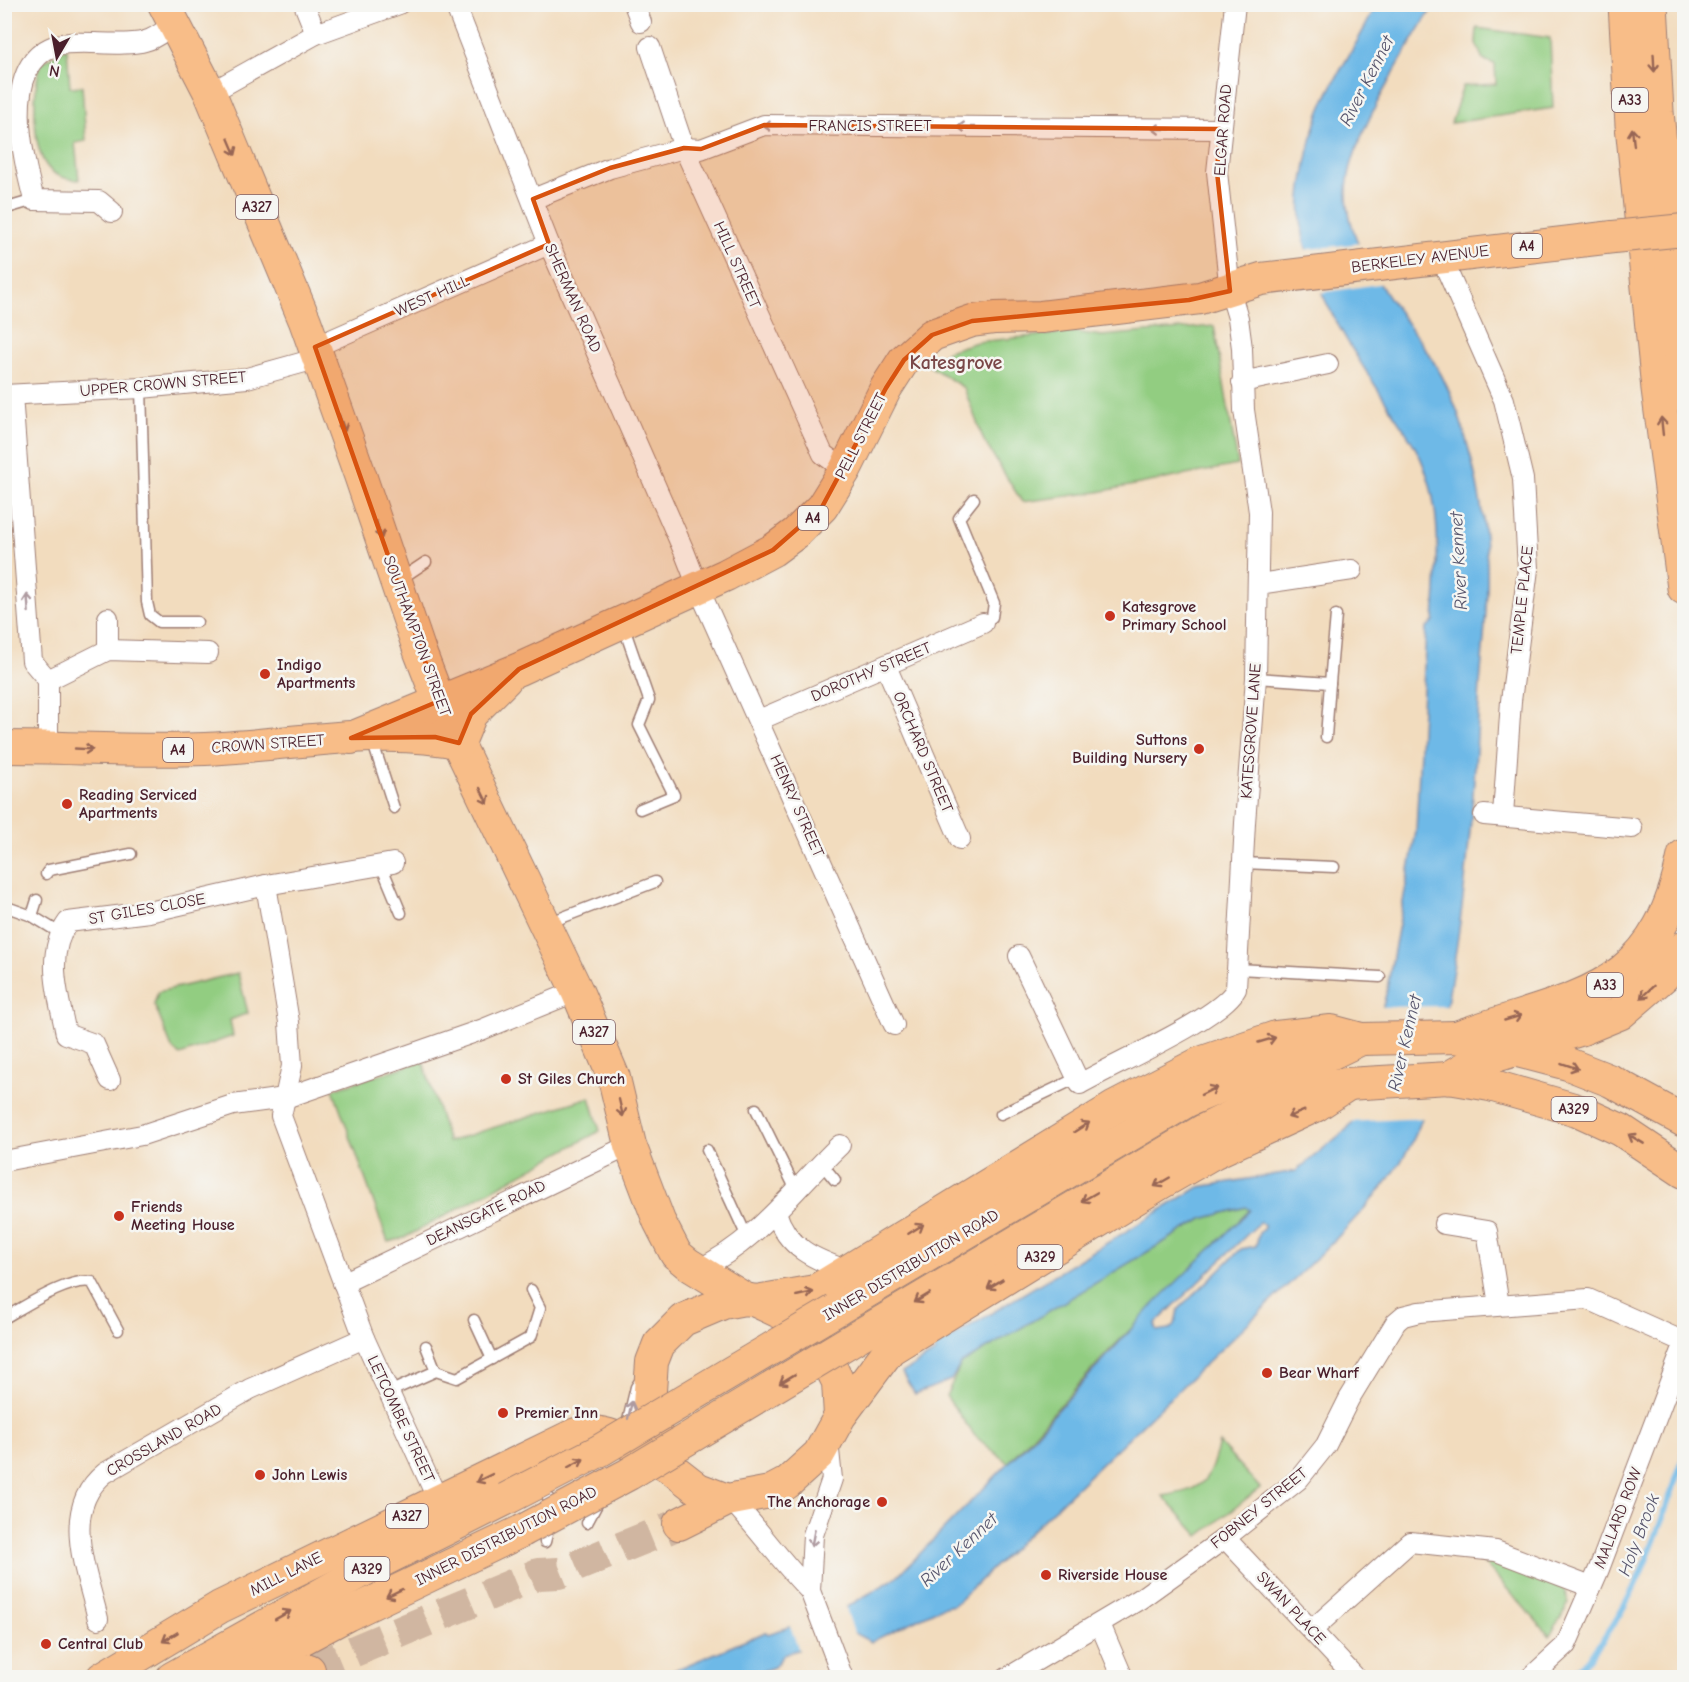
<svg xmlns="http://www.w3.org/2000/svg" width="1689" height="1682" viewBox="0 0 1689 1682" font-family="'Comic Neue',sans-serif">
  <rect width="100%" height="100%" fill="#f6f6f2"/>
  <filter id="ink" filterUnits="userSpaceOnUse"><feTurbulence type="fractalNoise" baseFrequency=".0167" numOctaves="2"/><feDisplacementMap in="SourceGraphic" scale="12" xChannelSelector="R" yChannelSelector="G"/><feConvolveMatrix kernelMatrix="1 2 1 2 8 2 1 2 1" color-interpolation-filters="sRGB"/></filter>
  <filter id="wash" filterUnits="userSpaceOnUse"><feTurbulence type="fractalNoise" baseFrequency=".008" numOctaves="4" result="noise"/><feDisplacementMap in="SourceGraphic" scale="24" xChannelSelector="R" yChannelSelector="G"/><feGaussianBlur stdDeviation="1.35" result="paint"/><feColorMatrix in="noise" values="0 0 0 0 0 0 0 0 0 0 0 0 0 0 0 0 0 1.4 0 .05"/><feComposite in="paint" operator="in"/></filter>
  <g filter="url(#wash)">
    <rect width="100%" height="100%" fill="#f2dcbe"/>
    <!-- green -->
    <g fill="#92cd81" stroke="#6e7656" stroke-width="1.5">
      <path d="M1477 28 1550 38 1553 108 1451 123 1463 86 1496 84 1495 64 1483 60 1476 43Z"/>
      <path d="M67 48 70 87 82 86 86 141 75 143 79 180C67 179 54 177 46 165 31 143 33 88 41 63Z"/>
      <path d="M1214 326 1238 465 1098 492 1022 502 984 441 964 388 928 365 948 351 977 342 1075 332 1102 336Z"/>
      <path d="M238 973 248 1013 230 1020 233 1036 180 1055 172 1048 154 1004 158 992Z"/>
      <path d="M423 1061 448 1142 590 1097 600 1131 404 1238 388 1242 333 1089Z"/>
      <path d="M1246 1207 1250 1210 1109 1351 1008 1463 975 1436 946 1396 961 1364 1202 1219Z"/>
      <path d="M1219 1443 1260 1488 1199 1536 1163 1496C1205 1489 1208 1483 1219 1443Z"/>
      <path d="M1481 1560 1563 1587 1569 1603 1550 1636Z"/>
    </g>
    <!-- water -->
    <path fill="#6eb9e7" stroke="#5c6c89" stroke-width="1.5" fill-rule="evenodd" d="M1376 5H1434C1408 49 1344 146 1347 196 1350 258 1400 309 1432 359 1446 381 1457 407 1464 432 1476 472 1485 520 1487 563 1489 609 1481 656 1479 702 1473 809 1465 914 1444 1019 1437 1056 1432 1093 1418 1129 1401 1172 1367 1206 1335 1240L954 1605 940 1608 871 1642 854 1633 784 1654 774 1667 746 1677 656 1678 766 1632 768 1634 845 1608 897 1577 1029 1442 1153 1305 1250 1210 1246 1207 1202 1219 961 1364 951 1380 915 1394 902 1373 936 1352 934 1348 1199 1187 1296 1171 1347 1129 1355 1119 1386 994 1416 832 1426 628 1434 621C1437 571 1443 517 1425 469 1417 446 1404 430 1391 410 1352 348 1290 265 1302 188 1306 161 1312 129 1323 104 1338 70 1361 39 1376 5ZM1259 1223 1264 1224V1228L1259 1233 1256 1246 1241 1249 1178 1310 1175 1324 1170 1329 1157 1331 1155 1324Z"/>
    <!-- pier -->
    <g fill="#f2dcbe">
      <path d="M1361 243 1385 283 1320 293 1302 250Z"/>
      <path d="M1450 1006 1434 1089 1425 1118 1348 1122 1352 1118 1379 1007Z"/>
      <path d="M845 1605 855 1636 800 1653 789 1624Z"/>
    </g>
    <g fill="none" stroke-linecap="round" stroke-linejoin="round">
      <!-- stream -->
      <path stroke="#6eb9e7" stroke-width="6" d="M1569 1678C1633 1619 1656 1535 1684 1456"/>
    </g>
  </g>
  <g filter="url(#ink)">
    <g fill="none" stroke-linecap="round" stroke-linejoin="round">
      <!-- primary-tunnel -->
      <path stroke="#d0b6a1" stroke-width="32" stroke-dasharray="32 16" stroke-linecap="butt" d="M309 1670 538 1574 559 1573 679 1524"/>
      <defs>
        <g id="lane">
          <path d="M4 209 34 200"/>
          <path d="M141 388 147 602 150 615 159 622H197"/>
          <path d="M974 499 959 518 994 603 992 617 983 623"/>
          <path d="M399 580 426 562"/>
          <path d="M623 625 649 700 639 725 674 795 640 809"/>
          <path d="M1256 678 1330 683 1326 737"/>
          <path d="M1330 683 1336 615"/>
          <path d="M375 739V749L394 808"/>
          <path d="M1242 863 1334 867"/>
          <path d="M381 865 401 913"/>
          <path d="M46 874 49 870 131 854"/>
          <path d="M4 906 32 916 60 933"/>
          <path d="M32 916 37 900"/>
          <path d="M548 923 655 882"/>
          <path d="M1238 969 1380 977"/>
          <path d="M756 1109 796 1190"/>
          <path d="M1001 1114 1077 1078"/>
          <path d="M707 1150 748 1239"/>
          <path d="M821 1163 835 1180"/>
          <path d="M4 1318C24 1307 69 1277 92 1282L118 1330"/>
          <path d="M474 1320 492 1359"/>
          <path d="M426 1346 436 1371"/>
          <path d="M389 1392 436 1371 457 1378 531 1337 540 1308 531 1290"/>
          <path d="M626 1429 636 1387 640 1381"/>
          <path d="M543 1482C552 1502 551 1521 545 1542"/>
          <path d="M587 1523 601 1497"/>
        </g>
        <g id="street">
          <path d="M304 4 316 34"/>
          <path d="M455 4 549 244 684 551 698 587 894 1025"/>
          <path d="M634 4 641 22"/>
          <path d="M650 47 684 148 823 454 845 470"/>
          <path d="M210 93 316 34 399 4"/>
          <path d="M533 199 610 168 684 148 701 149 764 125 1220 129"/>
          <path d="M112 212 99 201 34 200C23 157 0 67 54 46 75 38 122 48 145 41 155 39 165 30 173 25"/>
          <path d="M1441 257 1504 400 1523 479 1528 569 1511 701 1503 815"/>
          <path d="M315 347 549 244"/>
          <path d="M1242 382 1328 364"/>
          <path d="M4 395 141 388 247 378 319 358"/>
          <path d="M12 395 32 661 48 680V747"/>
          <path d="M1259 584 1352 570"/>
          <path d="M108 650V618"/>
          <path d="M886 666 960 839"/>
          <path d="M48 680 108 650 208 653"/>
          <path d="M759 720 983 623"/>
          <path d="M1484 815 1632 828"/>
          <path d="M266 885 289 1022 292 1066 281 1116 364 1338 438 1500"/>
          <path d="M1019 956 1080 1084C1114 1064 1221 1018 1236 989L1245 823 1256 678 1259 512 1244 410 1242 348 1238 318 1230 291 1217 172 1235 4"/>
          <path d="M110 1080 94 1044 66 1034C59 997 44 955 68 922L149 912 266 885 393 863"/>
          <path d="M4 1161 142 1135 233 1105 285 1098 481 1030 577 991"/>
          <path d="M776 1212C787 1249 815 1259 848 1271"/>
          <path d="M1444 1224 1487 1231 1499 1305"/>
          <path d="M697 1270C756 1243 794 1189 840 1145"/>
          <path d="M343 1283 630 1145"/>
          <path d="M828 1441 832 1479 813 1535 810 1591 843 1678"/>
          <path d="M731 1500C759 1529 781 1562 810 1591"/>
          <path d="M1225 1538 1356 1678"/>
          <path d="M98 1619C87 1571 59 1510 105 1473L250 1389 364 1338"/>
          <path d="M1100 1624 1123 1678"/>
          <path d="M1312 1630 1410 1542 1496 1551 1591 1587"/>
          <path d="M1007 1678 1140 1599 1225 1538 1298 1480 1326 1445 1349 1399 1396 1322 1403 1316 1419 1312 1588 1299 1684 1342"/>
          <path d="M1530 1678 1566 1645 1599 1569 1684 1345"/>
        </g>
        <g id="primary">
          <path d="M164 4 210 93 305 321 360 475 420 652 444 714 577 991 614 1078 630 1145 659 1221 676 1254 688 1264 745 1299"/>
          <path d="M351 738 519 669 726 575 773 550 796 533 822 507 845 470 886 388 904 360 932 335 972 321 995 318 1041 317 1200 298 1261 279 1613 237"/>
          <path d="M459 743 471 714 506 679"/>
          <path d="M4 747C71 747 138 752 205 749 283 746 384 725 459 743"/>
          <path d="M756 1301 815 1291 1115 1107 1200 1063 1276 1037 1331 1031 1361 1039"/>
          <path d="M836 1310 1187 1101 1255 1072 1332 1053 1361 1039 1458 1037 1514 1050 1568 1064 1611 1081 1684 1121"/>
          <path d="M855 1338 1204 1130 1262 1101 1313 1086 1449 1078 1490 1085 1577 1110 1621 1130 1684 1172"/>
          <path d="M840 1416 838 1382 822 1349 788 1316 756 1301 745 1299 723 1303 683 1320 659 1344 652 1362 649 1405 653 1426 671 1468 698 1489 727 1500 770 1492 787 1483 819 1454 840 1416 890 1349 1159 1184 1213 1153 1315 1106 1347 1085"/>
          <path d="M679 1524 727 1500"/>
          <path d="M102 1678 220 1607 576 1434C610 1424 642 1453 671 1468"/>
          <path d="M172 1678 370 1567 506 1499"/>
          <path d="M229 1678 347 1615 522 1531"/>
          <path d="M290 1678 309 1670"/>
        </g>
        <g id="highway">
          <path d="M1625 4 1632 125 1658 389 1684 588"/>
          <path d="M1651 4 1657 112 1684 395"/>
          <path d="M1458 1037C1574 995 1655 998 1684 856"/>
          <path d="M1449 1078 1478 1061 1581 1029 1620 1013 1663 976 1684 948"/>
        </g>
      </defs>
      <!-- lane casing -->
      <use href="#lane" stroke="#9e7e74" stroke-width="13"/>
      <!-- street casing -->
      <use href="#street" stroke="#9e7e74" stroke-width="22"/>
      <!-- primary casing -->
      <use href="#primary" stroke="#9e7e74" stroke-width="34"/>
      <!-- highway casing -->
      <use href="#highway" stroke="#9e7e74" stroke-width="35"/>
      <!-- lane -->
      <use href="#lane" stroke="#fff" stroke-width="10"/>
      <!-- street -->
      <use href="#street" stroke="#fff" stroke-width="20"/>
      <!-- primary -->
      <use href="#primary" stroke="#f8bd88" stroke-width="32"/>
      <!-- highway -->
      <use href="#highway" stroke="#f8bd88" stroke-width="33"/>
      <defs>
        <g id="primary-bridge">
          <path d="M1613 237 1684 230"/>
          <path d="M506 1499 599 1451 836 1310"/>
          <path d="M522 1531 629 1474 855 1338"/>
        </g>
      </defs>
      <!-- primary-bridge casing -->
      <use href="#primary-bridge" stroke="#9e7e74" stroke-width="34" stroke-linecap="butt"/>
      <!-- primary-bridge -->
      <use href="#primary-bridge" stroke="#f8bd88" stroke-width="32"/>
    </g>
    <!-- one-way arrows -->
    <defs><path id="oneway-shaft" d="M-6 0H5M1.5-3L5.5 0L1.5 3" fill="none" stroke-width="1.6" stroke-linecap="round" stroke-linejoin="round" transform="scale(1.5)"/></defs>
    <g stroke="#986655">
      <use href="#oneway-shaft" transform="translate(1654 63) rotate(87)"/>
      <use href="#oneway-shaft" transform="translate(1633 137) rotate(-96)"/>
      <use href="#oneway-shaft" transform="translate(232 147) rotate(67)"/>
      <use href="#oneway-shaft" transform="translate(342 423) rotate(70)"/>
      <use href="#oneway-shaft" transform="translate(1662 426) rotate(-96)"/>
      <use href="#oneway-shaft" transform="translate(379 530) rotate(72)"/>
      <use href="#oneway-shaft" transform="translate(84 749) rotate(3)"/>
      <use href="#oneway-shaft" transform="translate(484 796) rotate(64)"/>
      <use href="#oneway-shaft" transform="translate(1647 992) rotate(137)"/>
      <use href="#oneway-shaft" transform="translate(1513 1018) rotate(-16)"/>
      <use href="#oneway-shaft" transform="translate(1267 1040) rotate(-16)"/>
      <use href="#oneway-shaft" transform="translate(1570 1066) rotate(19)"/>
      <use href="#oneway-shaft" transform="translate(1209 1091) rotate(-26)"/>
      <use href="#oneway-shaft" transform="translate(621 1108) rotate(77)"/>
      <use href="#oneway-shaft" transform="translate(1296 1114) rotate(158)"/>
      <use href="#oneway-shaft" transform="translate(1082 1127) rotate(-32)"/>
      <use href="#oneway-shaft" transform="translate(1636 1139) rotate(-149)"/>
      <use href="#oneway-shaft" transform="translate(1162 1182) rotate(150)"/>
      <use href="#oneway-shaft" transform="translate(1089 1197) rotate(150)"/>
      <use href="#oneway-shaft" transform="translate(916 1229) rotate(-32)"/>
      <use href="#oneway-shaft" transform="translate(995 1284) rotate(149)"/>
      <use href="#oneway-shaft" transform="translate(805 1294) rotate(-13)"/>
      <use href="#oneway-shaft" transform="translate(922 1298) rotate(149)"/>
      <use href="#oneway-shaft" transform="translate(787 1379) rotate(149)"/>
      <use href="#oneway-shaft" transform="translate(576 1463) rotate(-28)"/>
      <use href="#oneway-shaft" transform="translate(484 1478) rotate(154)"/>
      <use href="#oneway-shaft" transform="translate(394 1593) rotate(154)"/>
      <use href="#oneway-shaft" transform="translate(283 1615) rotate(-29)"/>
      <use href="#oneway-shaft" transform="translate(170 1637) rotate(149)"/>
    </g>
    <g stroke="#ae9aa0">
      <use href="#oneway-shaft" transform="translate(772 126) rotate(178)"/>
      <use href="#oneway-shaft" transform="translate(966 127) rotate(-180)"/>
      <use href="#oneway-shaft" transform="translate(1161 129) rotate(-180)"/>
      <use href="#oneway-shaft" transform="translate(28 603) rotate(-94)"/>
      <use href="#oneway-shaft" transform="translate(630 1410) rotate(-77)"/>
      <use href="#oneway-shaft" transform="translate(813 1538) rotate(101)"/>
    </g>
  </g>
  <!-- marked area -->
  <path fill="#d8530f" fill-opacity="0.2" stroke="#d8530f" stroke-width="4.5" stroke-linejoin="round" d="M764 125 1220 129 1217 172 1230 291 1189 300 972 321 932 335 904 360 886 388 822 507 773 550 519 669 471 714 459 743 435 737 351 738 439 701 315 347 549 244 533 199 610 168 684 148 701 149Z"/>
  <!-- markers -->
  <g fill="#c8321e" stroke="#f6f6f2" stroke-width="2">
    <circle cx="1110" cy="616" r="6"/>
    <circle cx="265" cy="674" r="6"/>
    <circle cx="1199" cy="749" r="6"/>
    <circle cx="67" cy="804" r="6"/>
    <circle cx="506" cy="1079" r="6"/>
    <circle cx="119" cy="1216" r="6"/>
    <circle cx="1267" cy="1373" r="6"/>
    <circle cx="503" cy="1413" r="6"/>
    <circle cx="260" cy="1475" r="6"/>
    <circle cx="882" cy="1502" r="6"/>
    <circle cx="1046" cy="1575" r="6"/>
    <circle cx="46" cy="1644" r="6"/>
  </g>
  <g text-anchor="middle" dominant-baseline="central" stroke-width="5" stroke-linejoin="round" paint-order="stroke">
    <!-- shield labels -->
    <g fill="#f6f6f2" stroke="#7e6067" stroke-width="1.5">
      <rect x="1612" y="88" width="36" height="24" rx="4.5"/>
      <rect x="236" y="195" width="42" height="24" rx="4.5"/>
      <rect x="1512" y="234" width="30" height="24" rx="4.5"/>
      <rect x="798" y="506" width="30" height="24" rx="4.5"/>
      <rect x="163" y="738" width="30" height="24" rx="4.5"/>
      <rect x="1587" y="973" width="36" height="24" rx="4.5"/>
      <rect x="573" y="1020" width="42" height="24" rx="4.5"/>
      <rect x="1551.5" y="1097" width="45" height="24" rx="4.5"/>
      <rect x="1017.5" y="1245" width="45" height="24" rx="4.5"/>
      <rect x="386" y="1504" width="42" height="24" rx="4.5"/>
      <rect x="344.5" y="1557" width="45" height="24" rx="4.5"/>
    </g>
    <g font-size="15" font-weight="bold" fill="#4a1f2b">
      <text x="1630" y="100">A33</text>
      <text x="257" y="207">A327</text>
      <text x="1527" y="246">A4</text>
      <text x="813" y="518">A4</text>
      <text x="178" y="750">A4</text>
      <text x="1605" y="985">A33</text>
      <text x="594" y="1032">A327</text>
      <text x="1574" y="1109">A329</text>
      <text x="1040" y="1257">A329</text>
      <text x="407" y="1516">A327</text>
      <text x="367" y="1569">A329</text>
    </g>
    <!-- street labels -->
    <g font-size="16" fill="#4a1f2b" stroke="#f6f6f2">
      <text x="870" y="126">FRANCIS STREET</text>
      <text transform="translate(1223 130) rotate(-86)">ELGAR ROAD</text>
      <text transform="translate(1420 259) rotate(-7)">BERKELEY AVENUE</text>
      <text transform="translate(737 265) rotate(66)">HILL STREET</text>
      <text transform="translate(432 296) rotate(-24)">WEST HILL</text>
      <text transform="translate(573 298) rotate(66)">SHERMAN ROAD</text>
      <text transform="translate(163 384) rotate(-5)">UPPER CROWN STREET</text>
      <text transform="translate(861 436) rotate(-63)">PELL STREET</text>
      <text transform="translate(1522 600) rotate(-84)">TEMPLE PLACE</text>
      <text transform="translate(417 636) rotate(70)">SOUTHAMPTON STREET</text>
      <text transform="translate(871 672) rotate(-23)">DOROTHY STREET</text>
      <text transform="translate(1251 731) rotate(-86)">KATESGROVE LANE</text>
      <text transform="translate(268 744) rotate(-4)">CROWN STREET</text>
      <text transform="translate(923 752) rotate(67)">ORCHARD STREET</text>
      <text transform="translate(797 806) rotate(66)">HENRY STREET</text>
      <text transform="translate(147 909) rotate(-10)">ST GILES CLOSE</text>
      <text transform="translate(486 1213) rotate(-26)">DEANSGATE ROAD</text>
      <text transform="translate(911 1265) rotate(-31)">INNER DISTRIBUTION ROAD</text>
      <text transform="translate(401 1419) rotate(65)">LETCOMBE STREET</text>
      <text transform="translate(164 1440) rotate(-30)">CROSSLAND ROAD</text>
      <text transform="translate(1259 1508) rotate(-39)">FOBNEY STREET</text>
      <text transform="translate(1618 1518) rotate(-69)">MALLARD ROW</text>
      <text transform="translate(506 1536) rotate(-27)">INNER DISTRIBUTION ROAD</text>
      <text transform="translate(286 1574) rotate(-27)">MILL LANE</text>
      <text transform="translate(1291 1608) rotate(47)">SWAN PLACE</text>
    </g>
    <!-- poi labels -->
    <g font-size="16" font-weight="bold" fill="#4a1f2b" stroke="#f6f6f2" text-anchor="start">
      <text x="1122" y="607">Katesgrove<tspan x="1122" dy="18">Primary School</tspan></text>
      <text x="277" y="665">Indigo<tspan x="277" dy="18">Apartments</tspan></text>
      <text x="1187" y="740" text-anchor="end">Suttons<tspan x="1187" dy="18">Building Nursery</tspan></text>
      <text x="79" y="795">Reading Serviced<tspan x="79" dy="18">Apartments</tspan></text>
      <text x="518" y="1079">St Giles Church</text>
      <text x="131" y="1207">Friends<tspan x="131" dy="18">Meeting House</tspan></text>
      <text x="1279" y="1373">Bear Wharf</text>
      <text x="515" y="1413">Premier Inn</text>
      <text x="272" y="1475">John Lewis</text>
      <text x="870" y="1502" text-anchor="end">The Anchorage</text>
      <text x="1058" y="1575">Riverside House</text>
      <text x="58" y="1644">Central Club</text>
    </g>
    <!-- water labels -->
    <g font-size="18" font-style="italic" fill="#57556d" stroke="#f6f6f2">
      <text transform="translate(1367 81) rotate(-63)">River Kennet</text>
      <text transform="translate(1459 561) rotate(-93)">River Kennet</text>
      <text transform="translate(1405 1043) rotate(-77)">River Kennet</text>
      <text transform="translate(1639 1535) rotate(-69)">Holy Brook</text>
      <text transform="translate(959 1550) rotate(-43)">River Kennet</text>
    </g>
    <!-- quarter labels -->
    <g font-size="20" font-weight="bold" fill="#7a4848" stroke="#f6f6f2">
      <text x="956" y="362">Katesgrove</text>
    </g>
  </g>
  <!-- margin -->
  <rect width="1689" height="1682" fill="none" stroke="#f6f6f2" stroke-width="24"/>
  <!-- north arrow -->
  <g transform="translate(57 57) rotate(190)" stroke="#f6f6f2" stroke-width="4.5" paint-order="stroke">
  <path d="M0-4.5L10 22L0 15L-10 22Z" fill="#4a1f2b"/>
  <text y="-9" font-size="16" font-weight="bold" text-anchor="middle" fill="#4a1f2b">N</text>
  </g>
</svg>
